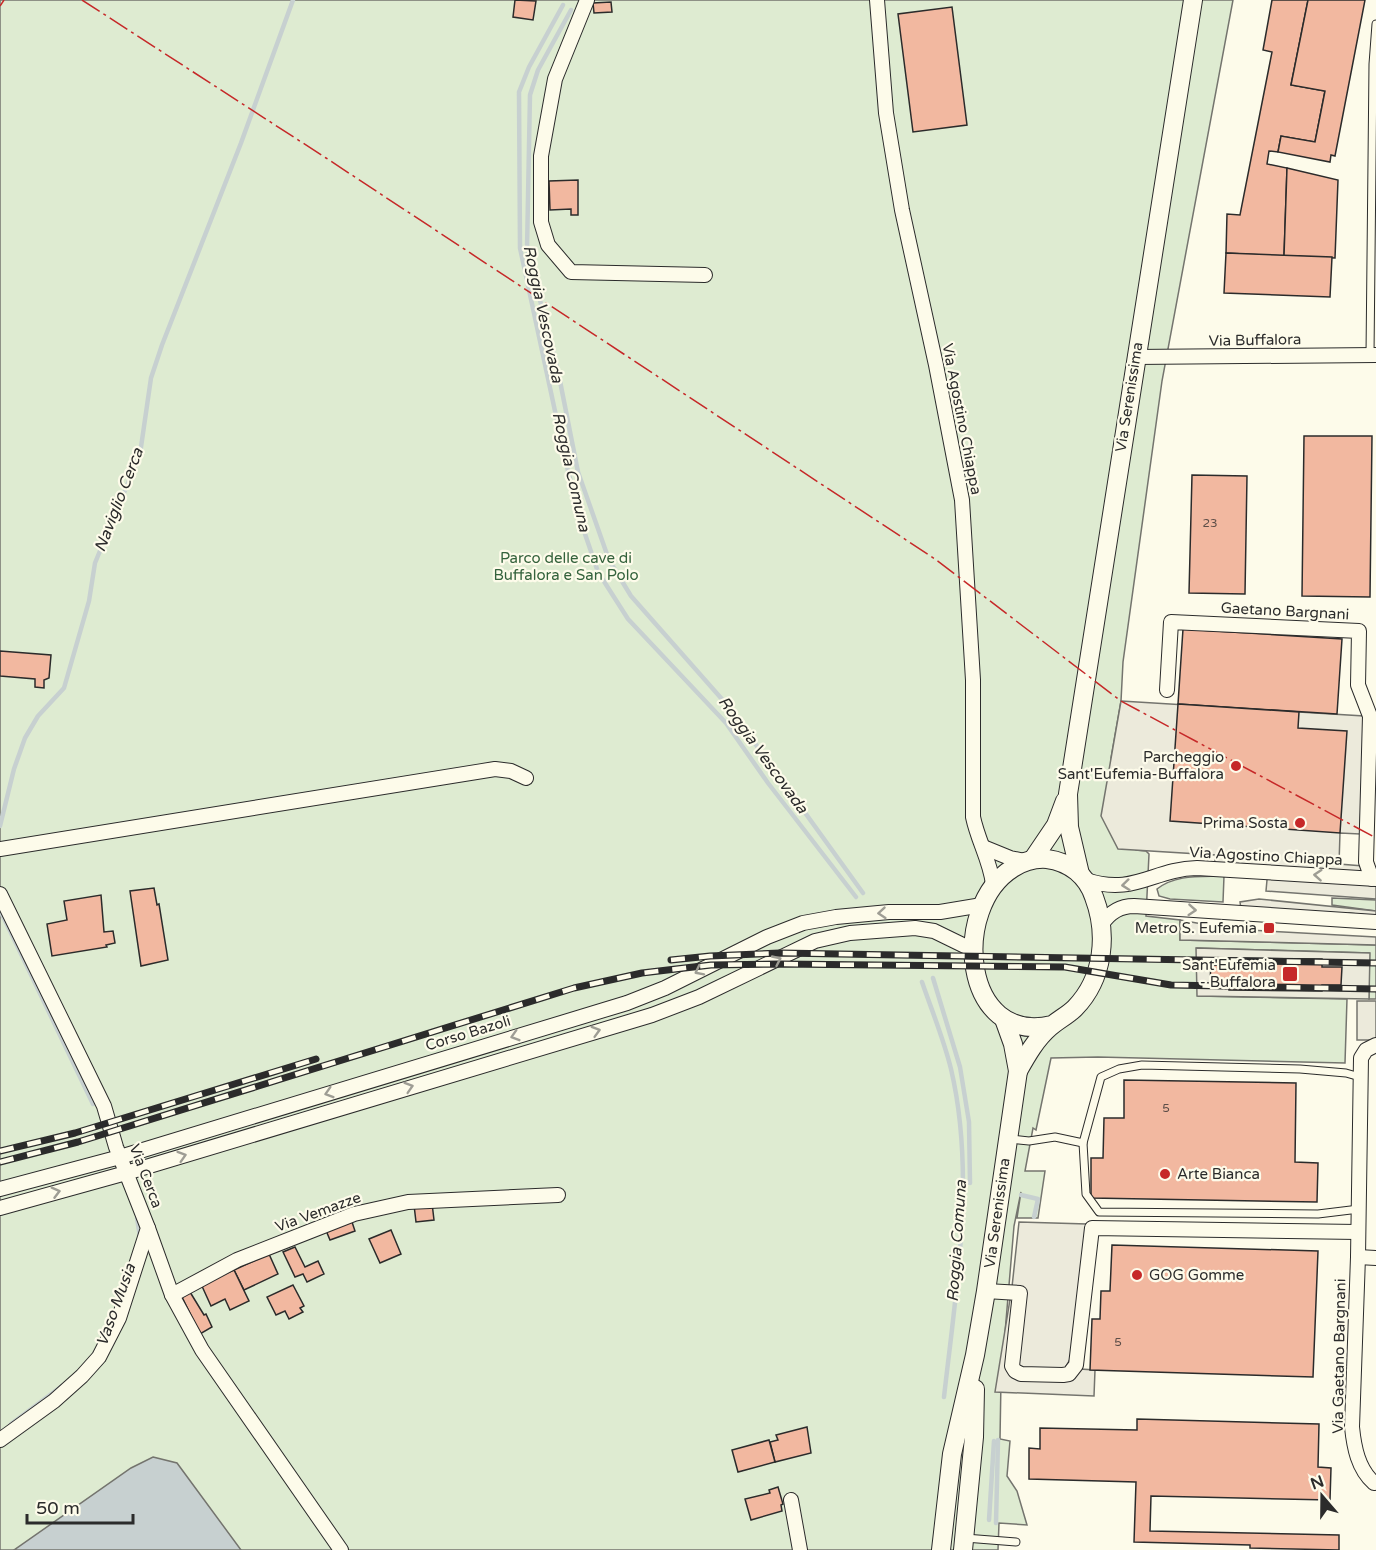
<svg xmlns="http://www.w3.org/2000/svg" width="1376" height="1550" viewBox="0 0 1376 1550" font-family="'Varela Round',sans-serif">
  <rect width="100%" height="100%" fill="#fdfbea"/>
  <!-- green -->
  <g fill="#deebd1" stroke="#74746e" stroke-width="1.5">
    <path d="M0 0H1233L1162 381 1123 662 1121 701 1111 758 1136 850 1146 851 1149 854 1146 916 1180 920V940L1376 945V999H1369V953L1197 948 1198 996 1347 999 1345 1063 1098 1057 1051 1058 1036 1130 1033 1128 1025 1171H1045L1038 1218H1017L1021 1192 1014 1226 1001 1380 1000 1439 1010 1441 1007 1476 1017 1491 1027 1525 999 1523 998 1550H0Z"/>
    <path d="M1224 876 1223 902 1170 899 1159 896 1157 889C1176 874 1201 877 1224 876Z"/>
    <path d="M1332 898 1376 900V911L1332 905Z"/>
  </g>
  <!-- parking -->
  <g fill="#eceadb" stroke="#74746e" stroke-width="1.5">
    <path d="M1121 701 1364 716 1360 834 1340 833 1339 864 1376 867V899L1266 891 1268 869 1215 865V855L1118 849 1101 816Z"/>
    <path d="M1259 899 1376 911V916L1349 913 1344 916 1241 909 1240 902Z"/>
    <path d="M1180 920 1230 929 1376 937V945L1180 940Z"/>
    <path d="M1196 948 1370 953 1369 999 1197 996Z"/>
    <rect x="1357" y="1001" width="19" height="39"/>
    <path d="M1019 1222 1087 1224 1073 1354 1065 1368 1095 1370 1094 1396 995 1392 1012 1287Z"/>
  </g>
  <!-- water -->
  <path fill="#c7d0d0" stroke="#74746e" stroke-width="1.5" d="M153 1457 177 1463 241 1550H14L131 1468Z"/>
  <g fill="none" stroke-linecap="round" stroke-linejoin="round">
    <!-- stream -->
    <g stroke="#c7d0d0" stroke-width="4.5">
      <path d="M563 5 529 67 519 92 520 248 567 467 585 534 598 572 628 619 726 723 768 783 856 897"/>
      <path d="M571 10 538 70 530 95 527 249 558 371 578 472 609 560 631 596 728 706 863 893"/>
      <path d="M0 826 14 769 25 738 38 716 64 688 89 601 95 563 140 454 151 378 162 345 241 143 293 0"/>
      <path d="M0 910 93 1104"/>
      <path d="M933 978 960 1067 969 1122 970 1183"/>
      <path d="M922 982C932 1011 944 1040 951 1069 976 1175 956 1290 944 1397"/>
      <path d="M1021 1195 1038 1199 1034 1217"/>
      <path d="M137 1218 140 1237"/>
      <path d="M11 1424 62 1386"/>
      <path d="M989 1520 994 1441"/>
      <path d="M996 1523 998 1440"/>
    </g>
  </g>
  <!-- building -->
  <g fill="#f2b8a0" stroke="#2b2b2b" stroke-width="1.5">
    <path d="M515 0 536 1 533 20 513 17Z"/>
    <path d="M1272 0H1308L1291 85 1325 91 1315 142 1281 136 1278 152 1269 151 1267 164 1287 168 1284 256 1226 253 1227 214 1240 215 1272 52 1263 50Z"/>
    <path d="M1308 0H1365L1335 156 1331 155 1330 162 1278 152 1281 136 1315 142 1325 91 1291 85Z"/>
    <path d="M611 2 612 12 594 13 593 3Z"/>
    <path d="M952 7 967 125 913 132 898 14Z"/>
    <path d="M1287 168 1338 180 1335 258 1284 256Z"/>
    <path d="M578 180V215H571V209L550 210 549 181Z"/>
    <path d="M1226 253 1332 257 1330 297 1224 293Z"/>
    <path d="M1304 436H1372L1370 597 1302 596Z"/>
    <path d="M1192 475 1247 476 1245 594 1189 593Z"/>
    <path d="M1183 629 1342 639 1337 714 1178 704Z"/>
    <path d="M0 651 51 655 49 678 44 680V688L35 687V679L0 676Z"/>
    <path d="M1178 704 1299 712 1298 728 1347 731 1340 833 1170 821Z"/>
    <path d="M154 888 157 905 159 904 168 960 141 966 130 891Z"/>
    <path d="M101 895 104 932 113 931 115 943 106 945 107 947 52 956 47 924 67 920 64 901Z"/>
    <path d="M1230 958 1322 959V967H1342L1341 985H1322V991L1229 990V982L1210 981 1211 965 1230 966Z"/>
    <path d="M1124 1080 1296 1083 1295 1162 1318 1163 1317 1202 1091 1198V1158H1103L1104 1118H1124Z"/>
    <path d="M432 1203 434 1220 416 1222 414 1205Z"/>
    <path d="M351 1219 355 1231 330 1240 325 1228Z"/>
    <path d="M391 1230 401 1254 380 1263 369 1239Z"/>
    <path d="M1112 1245 1318 1251 1313 1377 1090 1370 1092 1319H1100L1101 1291H1110Z"/>
    <path d="M295 1247 305 1267 318 1261 324 1274 307 1282 303 1274 295 1277 283 1252Z"/>
    <path d="M269 1254 278 1274 244 1290 234 1270Z"/>
    <path d="M234 1270 249 1301 230 1310 225 1299 211 1306 201 1284Z"/>
    <path d="M293 1285 304 1306 300 1308 303 1312 289 1319 285 1311 276 1315 267 1297Z"/>
    <path d="M190 1292 204 1315 206 1314 212 1327 200 1334 182 1297Z"/>
    <path d="M1137 1419 1319 1424 1318 1467 1331 1468 1330 1500 1151 1496 1150 1531 1339 1535V1550L1250 1548V1545L1134 1542 1136 1482 1029 1479V1448L1040 1449V1428L1137 1430Z"/>
    <path d="M807 1427 811 1453 775 1462 770 1442 778 1440 776 1435Z"/>
    <path d="M769 1440 775 1462 738 1472 732 1450Z"/>
    <path d="M778 1487 783 1504 781 1505 782 1511 751 1520 745 1499 770 1493 769 1490Z"/>
  </g>
  <g fill="none" stroke-linecap="round" stroke-linejoin="round">
    <defs>
      <g id="lane">
        <path d="M1370 355 1373 64 1376 24"/>
        <path d="M1010 1139 1029 1141 1055 1137 1083 1143 1101 1077 1119 1069 1142 1065 1300 1069 1346 1073 1360 1077"/>
        <path d="M1083 1143 1086 1194 1099 1212 1318 1214 1359 1209"/>
        <path d="M965 1538 1016 1542"/>
      </g>
      <g id="street">
        <path d="M587 0 555 79 541 156V222L548 245 571 272 705 275"/>
        <path d="M877 0 886 113 902 210 936 365 962 500 973 680V817C978 841 990 860 993 884"/>
        <path d="M1135 357 1376 355"/>
        <path d="M1167 690 1171 622 1359 631 1358 685 1370 716 1366 862 1372 879"/>
        <path d="M983 847 1010 858 1025 861"/>
        <path d="M0 849 495 769 511 771 526 778"/>
        <path d="M1086 880C1134 896 1153 869 1197 868L1376 879"/>
        <path d="M0 894 104 1106 116 1147 148 1228 119 1318 99 1357 82 1376 54 1401 0 1440"/>
        <path d="M1102 924C1110 912 1120 906 1134 906L1376 922"/>
        <path d="M0 1189 120 1157 627 1003 665 988 767 937 803 923 836 917 889 912H940L982 905"/>
        <path d="M0 1208 126 1173 652 1015 699 997 815 941 850 933 915 928 934 931 973 950"/>
        <path d="M148 1228 172 1295 202 1350 341 1550"/>
        <path d="M1358 1257 1376 1258"/>
        <path d="M986 1291 1020 1293 1012 1366 1015 1371 1021 1374 1063 1375 1069 1374 1076 1365 1092 1228 1358 1232"/>
        <path d="M172 1295 237 1260 354 1214 408 1202 558 1195"/>
        <path d="M1374 1483C1358 1469 1354 1447 1352 1427L1358 1257 1361 1058 1366 1050 1376 1045"/>
        <path d="M791 1500 800 1550"/>
      </g>
      <g id="secondary">
        <path d="M1033 859 1056 825 1065 801"/>
        <path d="M1080 874 1069 827 1068 794 1193 0"/>
        <path d="M1018 1071C1027 1055 1036 1039 1050 1027 1058 1020 1068 1015 1075 1008 1104 978 1108 934 1094 897 1087 876 1070 862 1047 859 1034 858 1024 861 1013 868 950 907 962 1046 1052 1025"/>
        <path d="M941 1550 952 1454 975 1355 986 1291 1018 1071 1013 1044 1004 1019"/>
        <path d="M963 1550 974 1437 975 1389"/>
      </g>
    </defs>
    <!-- lane casing -->
    <use href="#lane" stroke="#2b2b2b" stroke-width="9"/>
    <!-- street casing -->
    <use href="#street" stroke="#2b2b2b" stroke-width="16"/>
    <!-- secondary casing -->
    <use href="#secondary" stroke="#2b2b2b" stroke-width="20"/>
    <!-- lane -->
    <use href="#lane" stroke="#fdfbea" stroke-width="7"/>
    <!-- street -->
    <use href="#street" stroke="#fdfbea" stroke-width="14"/>
    <!-- secondary -->
    <use href="#secondary" stroke="#fdfbea" stroke-width="18"/>
    <defs>
      <g id="rail">
        <path d="M671 960 710 956 780 953 1376 963"/>
        <path d="M0 1151 75 1133 316 1059"/>
        <path d="M0 1162 78 1142 574 988 642 973 676 969 711 965 780 964 1065 967 1171 985 1376 989"/>
      </g>
    </defs>
    <!-- rail casing -->
    <use href="#rail" stroke="#2b2b2b" stroke-width="7"/>
    <!-- rail -->
    <use href="#rail" stroke="#fdfbea" stroke-width="4.5" stroke-dasharray="14" stroke-linecap="butt"/>
    <!-- power -->
    <g stroke="#c62828" stroke-width="1.5" stroke-dasharray="21 4.5 3 4.5" stroke-linecap="butt">
      <path d="M82 0 326 158 935 559 1121 701 1376 838"/>
      <path d="M0 6 4 0"/>
    </g>
  </g>
  <!-- one-way arrows -->
  <defs><path id="oneway-chevron" d="M-2-3.5L2.5 0L-2 3.5" fill="none" stroke-width="1.6" stroke-linecap="round" stroke-linejoin="round" transform="scale(1.5)"/></defs>
  <g stroke="#9e9d94">
    <use href="#oneway-chevron" transform="translate(1318 875) rotate(-176)"/>
    <use href="#oneway-chevron" transform="translate(1126 885) rotate(174)"/>
    <use href="#oneway-chevron" transform="translate(1192 910) rotate(4)"/>
    <use href="#oneway-chevron" transform="translate(882 913) rotate(175)"/>
    <use href="#oneway-chevron" transform="translate(777 960) rotate(-25)"/>
    <use href="#oneway-chevron" transform="translate(699 971) rotate(153)"/>
    <use href="#oneway-chevron" transform="translate(596 1031) rotate(-16)"/>
    <use href="#oneway-chevron" transform="translate(515 1036) rotate(163)"/>
    <use href="#oneway-chevron" transform="translate(409 1087) rotate(-17)"/>
    <use href="#oneway-chevron" transform="translate(329 1093) rotate(163)"/>
    <use href="#oneway-chevron" transform="translate(182 1156) rotate(-17)"/>
    <use href="#oneway-chevron" transform="translate(56 1192) rotate(-15)"/>
  </g>
  <!-- markers -->
  <g fill="#c62828" stroke="#fdfbea" stroke-width="2">
    <circle cx="1236" cy="766" r="6"/>
    <circle cx="1300" cy="823" r="6"/>
    <rect x="1263" y="922" width="12" height="12" rx="3"/>
    <rect x="1282" y="966" width="16" height="16" rx="3"/>
    <circle cx="1165" cy="1174" r="6"/>
    <circle cx="1137" cy="1275" r="6"/>
  </g>
  <g text-anchor="middle" dominant-baseline="central" stroke-width="4.5" stroke-linejoin="round" paint-order="stroke">
    <!-- number labels -->
    <g font-size="12" fill="#5d4e48">
      <text x="1210" y="523">23</text>
      <text x="1166" y="1108">5</text>
      <text x="1118" y="1342">5</text>
    </g>
    <!-- street labels -->
    <g font-size="15" fill="#2b2b2b" stroke="#fdfbea">
      <text transform="translate(1255 340) rotate(-1)">Via Buffalora</text>
      <text transform="translate(1129 397) rotate(-81)">Via Serenissima</text>
      <text transform="translate(962 419) rotate(79)">Via Agostino Chiappa</text>
      <text transform="translate(1285 611) rotate(3)">Gaetano Bargnani</text>
      <text transform="translate(1266 856) rotate(3)">Via Agostino Chiappa</text>
      <text transform="translate(468 1033) rotate(-17)">Corso Bazoli</text>
      <text transform="translate(146 1176) rotate(69)">Via Cerca</text>
      <text transform="translate(318 1212) rotate(-20)">Via Vemazze</text>
      <text transform="translate(997 1213) rotate(-82)">Via Serenissima</text>
      <text transform="translate(1339 1356) rotate(-89)">Via Gaetano Bargnani</text>
    </g>
    <!-- park labels -->
    <g font-size="15" fill="#34623c" stroke="#fdfbea">
      <text x="566" y="558">Parco delle cave di<tspan x="566" dy="17">Buffalora e San Polo</tspan></text>
    </g>
    <!-- poi labels -->
    <g font-size="15" fill="#2b2b2b" stroke="#fdfbea" text-anchor="end">
      <text x="1224" y="757">Parcheggio<tspan x="1224" dy="17">Sant'Eufemia-Buffalora</tspan></text>
      <text x="1288" y="823">Prima Sosta</text>
      <text x="1257" y="928">Metro S. Eufemia</text>
      <text x="1276" y="965">Sant'Eufemia<tspan x="1276" dy="17">- Buffalora</tspan></text>
      <text x="1177" y="1174" text-anchor="start">Arte Bianca</text>
      <text x="1149" y="1275" text-anchor="start">GOG Gomme</text>
    </g>
    <!-- water labels -->
    <g font-size="16" font-style="italic" fill="#2b2b2b" stroke="#fdfbea">
      <text transform="translate(543 314) rotate(78)">Roggia Vescovada</text>
      <text transform="translate(571 472) rotate(77)">Roggia Comuna</text>
      <text transform="translate(119 500) rotate(-69)">Naviglio Cerca</text>
      <text transform="translate(763 755) rotate(54)">Roggia Vescovada</text>
      <text transform="translate(957 1241) rotate(-86)">Roggia Comuna</text>
      <text transform="translate(116 1305) rotate(-70)">Vaso Musia</text>
    </g>
  </g>
  <!-- north arrow -->
  <g transform="translate(1322 1496) rotate(340)" stroke="#fdfbea" stroke-width="4.5" paint-order="stroke">
  <path d="M0-4.5L10 22L0 15L-10 22Z" fill="#2b2b2b"/>
  <text y="-9" font-size="16" font-weight="bold" text-anchor="middle" fill="#2b2b2b">N</text>
  </g>
  <!-- scale -->
  <path d="M27 1514v9h106v-9" fill="none" stroke="#2b2b2b" stroke-width="3"/>
  <text x="36" y="1514" font-size="18" fill="#2b2b2b" stroke="#fdfbea" stroke-width="4.5" paint-order="stroke">50 m</text>
</svg>
